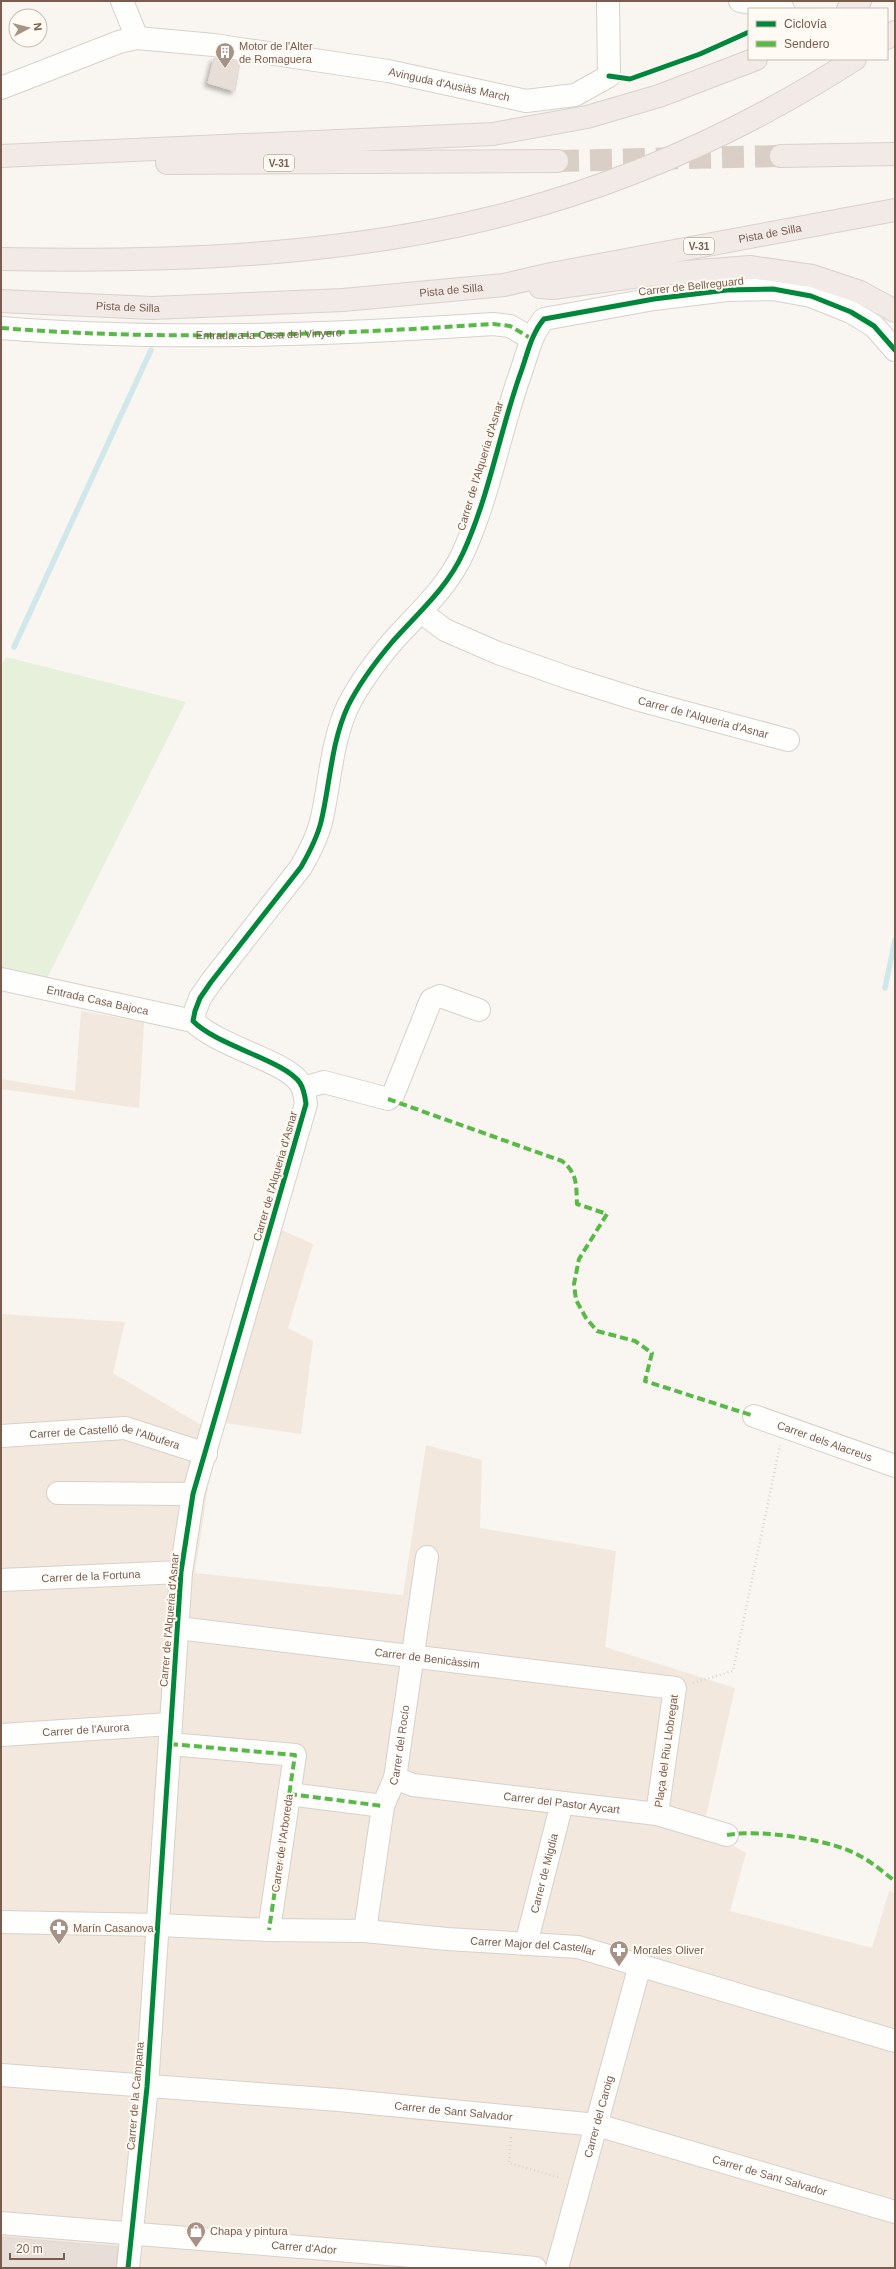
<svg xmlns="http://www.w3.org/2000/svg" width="896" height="2269" viewBox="0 0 896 2269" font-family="Helvetica,sans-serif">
  <defs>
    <filter id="shadow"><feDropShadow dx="-3.5" dy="3.5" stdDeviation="2" flood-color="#0004"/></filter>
  </defs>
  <rect width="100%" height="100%" fill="#f9f5f0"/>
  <!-- residential -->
  <g fill="#f2e8de">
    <path d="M81 1011 144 1022 139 1108 1 1089V1079L75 1091Z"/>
    <path d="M273 1226 313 1244 288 1328 313 1341 301 1434 218 1422 195 1573 403 1595 426 1445 482 1460 480 1528 616 1551 605 1647 735 1688 703 1829 746 1853 730 1911 872 1948 889 1891 895 1893V2268H1V1314L125 1322 113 1373 208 1429Z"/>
  </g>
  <!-- green -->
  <path fill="#e7f0db" d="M6 657 186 702 46 980 1 970V666Z"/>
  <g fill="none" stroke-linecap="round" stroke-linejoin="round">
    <!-- stream -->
    <g stroke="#d0e8ea" stroke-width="5.5">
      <path d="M14 647 151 350"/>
      <path d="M885 988 895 940"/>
    </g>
  </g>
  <!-- building -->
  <g fill="#e6ded7" stroke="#e2d8d2" filter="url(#shadow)">
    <path d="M214 58 240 62 235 91 208 83Z"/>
    <path d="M1 2237 118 2247 116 2268H1Z"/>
  </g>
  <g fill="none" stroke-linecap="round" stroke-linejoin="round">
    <!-- highway-tunnel -->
    <path stroke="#d9cfc7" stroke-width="22" stroke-dasharray="22 11" stroke-linecap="butt" d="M557 161 781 156"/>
    <defs>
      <g id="minor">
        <path d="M122 1 137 38"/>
        <path d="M740 1 783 9"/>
        <path id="s1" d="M1 88 119 42 137 38 214 45 388 71 526 101 575 95 609 76 608 1"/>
        <path id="s2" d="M1 328C165 341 329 335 493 324L510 326 532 339"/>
        <path id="s3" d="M421 612 445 630 498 653 569 678 639 700 788 740"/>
        <path id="s4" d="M1 979 193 1021"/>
        <path d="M303 1088 324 1082 388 1099 393 1095 431 1000 440 996 479 1010"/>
        <path id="s5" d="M754 1416 895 1466"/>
        <path id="s6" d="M1 1436 125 1428 206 1454"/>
        <path d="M58 1493 193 1494"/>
        <path id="s7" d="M1 1580 181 1572"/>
        <path id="s8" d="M178 1628 675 1688 657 1814"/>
        <path id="s9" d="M1 1735 170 1724"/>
        <path d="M170 1744 295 1755 269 1930"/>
        <path id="s10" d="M395 1778 413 1785 657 1814 727 1835"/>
        <path d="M289 1794 383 1806"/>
        <path id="s11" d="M1 1922 159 1925 269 1930 365 1931 447 1939 578 1947 895 2041"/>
        <path id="s12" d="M365 1931 383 1806 395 1778 427 1557"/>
        <path id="s13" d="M526 1944 562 1803"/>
        <path id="s14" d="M1 2075 339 2100 597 2125 895 2212"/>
        <path id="s15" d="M1 2223 400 2255 535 2268"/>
        <path d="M128 2268 147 2087 181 1572 193 1494 306 1104C305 1096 304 1089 300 1083 286 1061 217 1046 193 1021L195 1011 200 998 211 982 301 867C309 853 317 838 321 822 330 785 331 742 348 706 360 682 376 661 393 641 419 612 447 588 463 553 490 494 500 429 522 369 528 351 532 333 544 319L654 299 727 290 773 289 811 296 851 312 874 326 895 350"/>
        <path id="s16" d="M557 2268 640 1965"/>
      </g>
      <g id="highway">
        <path d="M848 9 860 1"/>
        <path d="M887 38 895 32"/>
        <path d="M1 156 493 134 587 117 659 96 756 59"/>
        <path d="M781 156 895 154"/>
        <path d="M167 163 557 161"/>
        <path d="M1 259C166 262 334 257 495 217 622 185 745 130 855 59"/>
        <path d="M540 287 553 288 647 275 750 267 812 276 860 292 895 311"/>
        <path id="s17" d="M1 301 152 308 343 300 504 285 551 274 895 210"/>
      </g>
    </defs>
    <!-- minor casing -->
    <use href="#minor" stroke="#d7d1cb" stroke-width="24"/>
    <!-- highway casing -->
    <use href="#highway" stroke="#dad1cc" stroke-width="24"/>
    <!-- path -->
    <g stroke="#dcd5d0" stroke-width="2.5" stroke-dasharray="1 3" stroke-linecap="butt">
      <path d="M693 1683 733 1671 780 1445"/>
      <path d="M511 2137 509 2163 561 2178"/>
    </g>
    <!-- minor -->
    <use href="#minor" stroke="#fefefd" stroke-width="22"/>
    <!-- highway -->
    <use href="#highway" stroke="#f2eae7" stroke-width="22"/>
    <!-- quiet -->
    <g stroke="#58b947" stroke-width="4" stroke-dasharray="8 4" stroke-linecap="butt">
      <path d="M1 328C165 341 329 335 493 324L510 326 532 339"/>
      <path d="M388 1099 562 1161C578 1174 576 1185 577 1204L607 1214 579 1259 574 1284 576 1300 586 1318 597 1331 635 1341 652 1353 645 1381 754 1416"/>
      <path d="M170 1744 295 1755 269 1930"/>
      <path d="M289 1794 383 1806"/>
      <path d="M727 1835C759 1829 831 1839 860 1856 872 1862 884 1873 895 1881"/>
    </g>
    <defs>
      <g id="cycleway">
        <path d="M609 76 630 79 700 54 749 32"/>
        <path d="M128 2268 147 2087 181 1572 193 1494 306 1104C305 1096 304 1089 300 1083 286 1061 217 1046 193 1021L195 1011 200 998 211 982 301 867C309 853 317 838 321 822 330 785 331 742 348 706 360 682 376 661 393 641 419 612 447 588 463 553 490 494 500 429 522 369 528 351 532 333 544 319L654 299 727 290 773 289 811 296 851 312 874 326 895 350"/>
      </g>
    </defs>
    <!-- cycleway casing -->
    <use href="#cycleway" stroke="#fffaf3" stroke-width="8"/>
    <!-- cycleway -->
    <use href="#cycleway" stroke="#00873e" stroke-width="5"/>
  </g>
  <!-- icons -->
  <defs>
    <symbol id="building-pin" viewBox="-11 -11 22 30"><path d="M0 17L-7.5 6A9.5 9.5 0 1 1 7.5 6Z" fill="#a69286" stroke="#fffaf3"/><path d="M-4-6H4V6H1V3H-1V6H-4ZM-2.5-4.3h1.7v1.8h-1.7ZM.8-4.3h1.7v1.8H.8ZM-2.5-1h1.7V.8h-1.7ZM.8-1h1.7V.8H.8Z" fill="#fff"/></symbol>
    <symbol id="pharmacy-pin" viewBox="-11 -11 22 30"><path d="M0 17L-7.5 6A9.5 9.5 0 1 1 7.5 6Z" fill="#a69286" stroke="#fffaf3"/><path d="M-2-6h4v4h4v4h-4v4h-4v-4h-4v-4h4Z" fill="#fff"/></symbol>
    <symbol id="shop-pin" viewBox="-11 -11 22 30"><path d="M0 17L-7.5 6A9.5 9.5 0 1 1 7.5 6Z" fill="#a69286" stroke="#fffaf3"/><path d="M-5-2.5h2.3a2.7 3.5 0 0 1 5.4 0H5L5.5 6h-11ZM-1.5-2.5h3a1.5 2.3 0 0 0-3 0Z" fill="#fff"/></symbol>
  </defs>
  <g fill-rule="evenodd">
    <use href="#building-pin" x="214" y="41" width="22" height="30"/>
    <use href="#pharmacy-pin" x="48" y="1917" width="22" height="30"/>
    <use href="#pharmacy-pin" x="608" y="1939" width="22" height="30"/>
    <use href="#shop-pin" x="185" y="2220" width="22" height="30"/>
  </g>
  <g text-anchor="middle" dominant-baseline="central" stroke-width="4" stroke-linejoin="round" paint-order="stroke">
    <!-- shield labels -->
    <g fill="#fffaf3" stroke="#a28b7f" stroke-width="1">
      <rect x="264" y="155" width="30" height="16" rx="3"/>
      <rect x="684" y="238" width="30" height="16" rx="3"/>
    </g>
    <g font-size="10" font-weight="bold" fill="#7a5c4d">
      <text x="279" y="163">V-31</text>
      <text x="699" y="246">V-31</text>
    </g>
    <!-- poi labels -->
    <g font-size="11" fill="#7a5c4d" stroke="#fffaf3" text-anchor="start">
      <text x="239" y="46">Motor de l'Alter<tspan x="239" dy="13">de Romaguera</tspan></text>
      <text x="73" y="1928">Marín Casanova</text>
      <text x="633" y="1950">Morales Oliver</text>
      <text x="210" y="2231">Chapa y pintura</text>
    </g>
    <!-- street labels -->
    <g font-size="11" fill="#7a5c4d" stroke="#fffaf3">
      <text stroke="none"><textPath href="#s1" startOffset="461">Avinguda d'Ausiàs March</textPath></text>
      <text stroke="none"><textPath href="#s17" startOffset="775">Pista de Silla</textPath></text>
      <text transform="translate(691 286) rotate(-6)">Carrer de Bellreguard</text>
      <text stroke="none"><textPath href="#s17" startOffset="451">Pista de Silla</textPath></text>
      <text stroke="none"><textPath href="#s17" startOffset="127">Pista de Silla</textPath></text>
      <text stroke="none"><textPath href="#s2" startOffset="268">Entrada a la Casa del Vinyero</textPath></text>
      <text transform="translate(480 466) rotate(-73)">Carrer de l'Alqueria d'Asnar</text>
      <text stroke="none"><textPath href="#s3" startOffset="303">Carrer de l'Alqueria d'Asnar</textPath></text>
      <text stroke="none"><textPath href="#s4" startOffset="99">Entrada Casa Bajoca</textPath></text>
      <text transform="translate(275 1176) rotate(-74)">Carrer de l'Alqueria d'Asnar</text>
      <text stroke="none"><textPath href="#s6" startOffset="105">Carrer de Castelló de l'Albufera</textPath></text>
      <text stroke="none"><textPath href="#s5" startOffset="75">Carrer dels Alacreus</textPath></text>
      <text stroke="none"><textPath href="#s7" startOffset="90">Carrer de la Fortuna</textPath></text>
      <text transform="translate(169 1620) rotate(-85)">Carrer de l'Alqueria d'Asnar</text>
      <text stroke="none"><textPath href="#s8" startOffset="251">Carrer de Benicàssim</textPath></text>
      <text stroke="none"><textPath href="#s9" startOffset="85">Carrer de l'Aurora</textPath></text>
      <text stroke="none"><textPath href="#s12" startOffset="190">Carrer del Rocío</textPath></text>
      <text transform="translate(666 1751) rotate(-82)">Plaça del Riu Llobregat</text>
      <text stroke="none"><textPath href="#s10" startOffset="169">Carrer del Pastor Aycart</textPath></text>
      <text transform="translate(282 1843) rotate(-82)">Carrer de l'Arboreda</text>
      <text stroke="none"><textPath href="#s13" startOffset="73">Carrer de Migdia</textPath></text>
      <text stroke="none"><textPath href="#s11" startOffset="533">Carrer Major del Castellar</textPath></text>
      <text transform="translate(135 2096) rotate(-85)">Carrer de la Campana</text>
      <text stroke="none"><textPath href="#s14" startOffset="454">Carrer de Sant Salvador</textPath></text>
      <text stroke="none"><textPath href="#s16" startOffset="157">Carrer del Caroig</textPath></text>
      <text stroke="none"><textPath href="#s14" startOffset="778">Carrer de Sant Salvador</textPath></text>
      <text stroke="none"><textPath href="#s15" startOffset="304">Carrer d'Ador</textPath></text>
    </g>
  </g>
  <!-- border -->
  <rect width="896" height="2269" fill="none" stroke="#7a5c4d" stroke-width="4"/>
  <!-- legend -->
  <rect x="748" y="8" width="140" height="52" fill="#fffaf3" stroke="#cabbb1"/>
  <rect x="756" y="21" width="20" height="6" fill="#00873e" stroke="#cabbb1"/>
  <text x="784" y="28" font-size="12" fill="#7a5c4d">Ciclovía</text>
  <rect x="756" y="41" width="20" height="6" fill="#58b947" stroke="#cabbb1"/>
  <text x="784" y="48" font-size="12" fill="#7a5c4d">Sendero</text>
  <!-- north arrow -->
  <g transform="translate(28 28) rotate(83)"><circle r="19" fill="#fffaf3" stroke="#cabbb1"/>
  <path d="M0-3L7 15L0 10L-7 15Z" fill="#a69286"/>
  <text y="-6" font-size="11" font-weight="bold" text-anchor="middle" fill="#7a5c4d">N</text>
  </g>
  <!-- scale -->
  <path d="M10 2253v6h54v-6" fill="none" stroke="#7a5c4d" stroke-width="2"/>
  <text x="16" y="2253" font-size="12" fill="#7a5c4d" stroke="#fffaf3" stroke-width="3" paint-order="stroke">20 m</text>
</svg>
